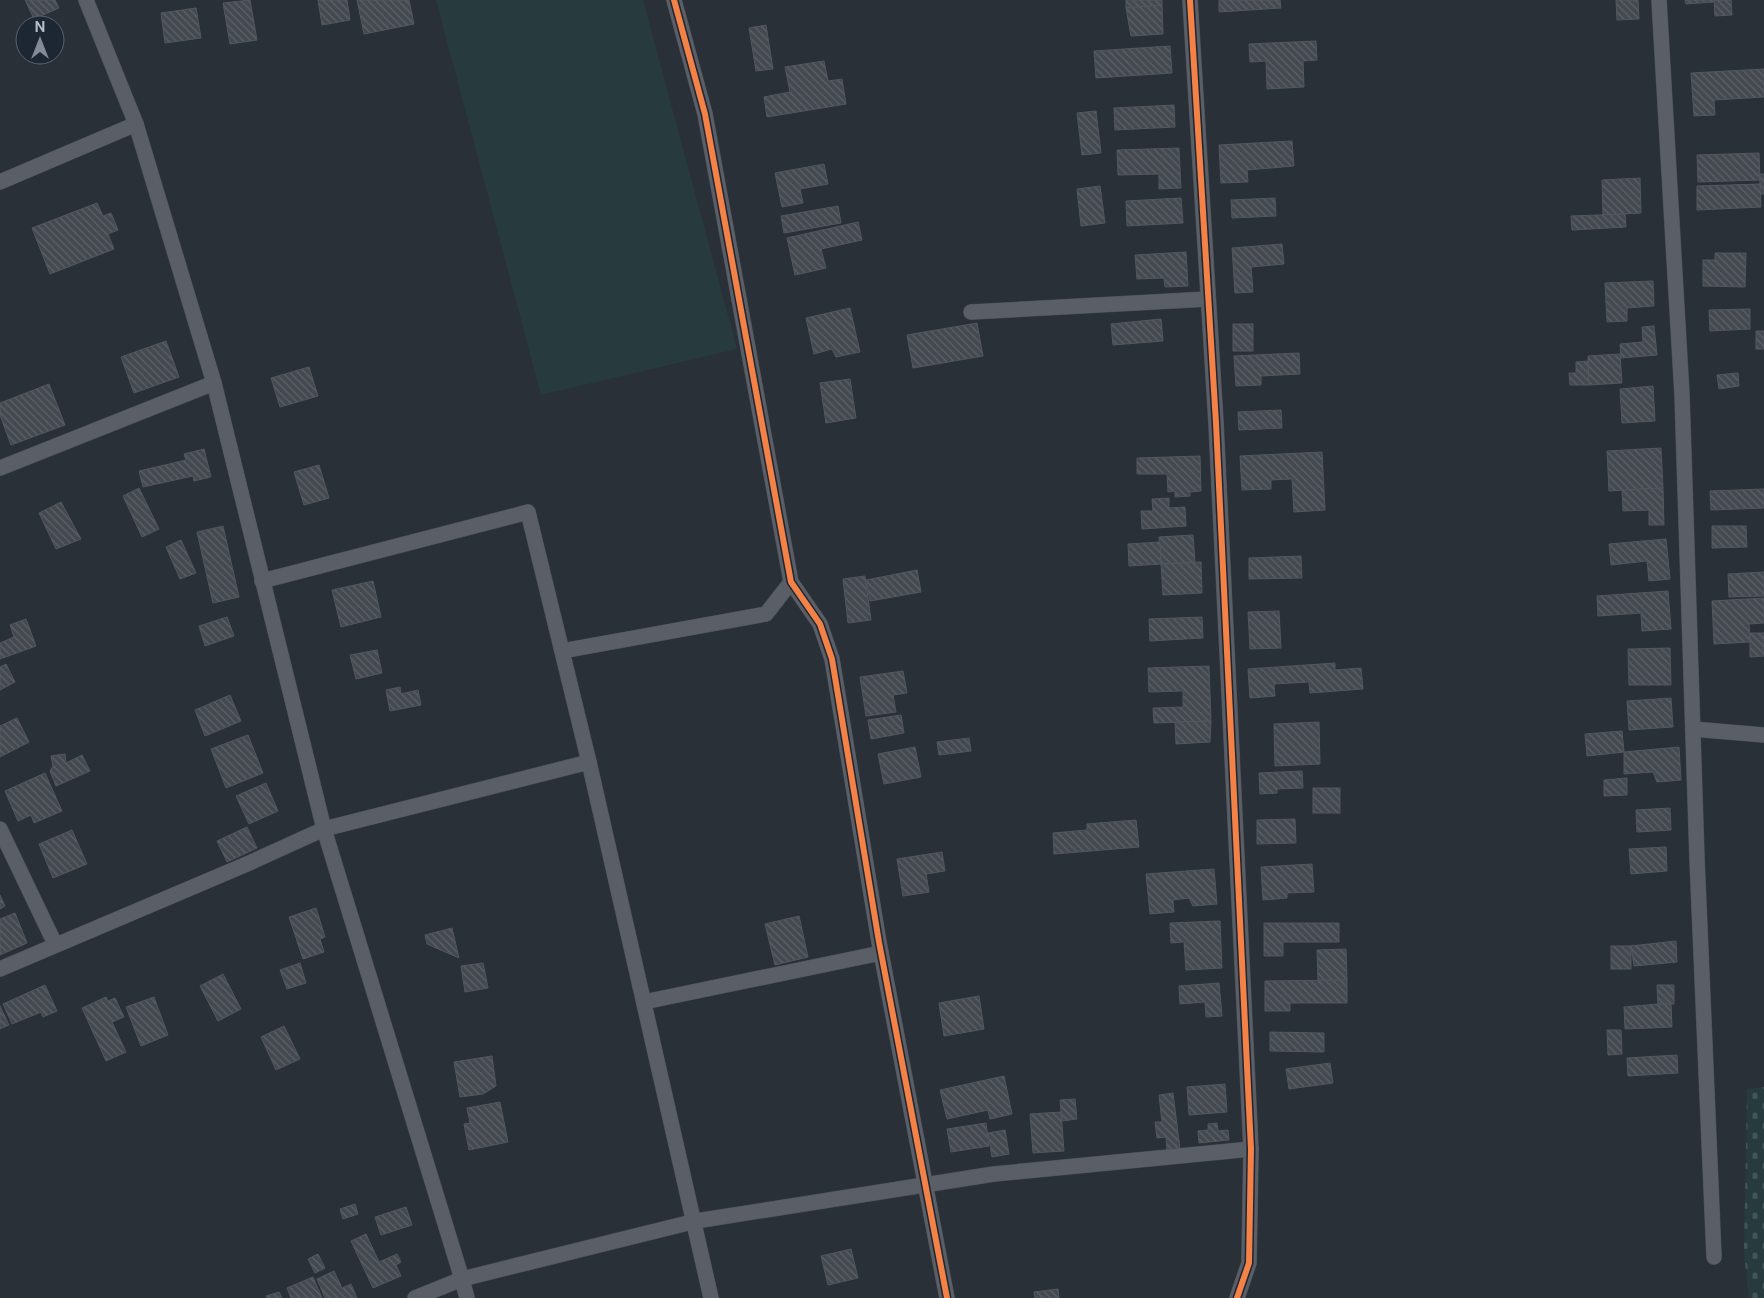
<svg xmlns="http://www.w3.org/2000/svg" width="1764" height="1298" viewBox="0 0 1764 1298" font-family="'Public Sans',sans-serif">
  <defs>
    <pattern id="cemetery-stones" width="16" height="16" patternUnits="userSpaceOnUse" patternTransform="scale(1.25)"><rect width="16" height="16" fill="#273a3e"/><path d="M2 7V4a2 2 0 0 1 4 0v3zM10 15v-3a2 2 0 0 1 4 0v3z" fill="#445559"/></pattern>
    <pattern id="building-back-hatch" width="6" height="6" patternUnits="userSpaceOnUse" patternTransform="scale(1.25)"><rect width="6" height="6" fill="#444950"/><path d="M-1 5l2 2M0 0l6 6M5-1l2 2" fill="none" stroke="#5d6168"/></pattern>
  </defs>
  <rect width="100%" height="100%" fill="#2a3038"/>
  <!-- cemetery -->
  <path fill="url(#cemetery-stones)" d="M1764 1087V1298H1749L1744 1253 1747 1089Z"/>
  <!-- pitch -->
  <path fill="#273a3e" d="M436 0H643L737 349 541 395Z"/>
  <!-- building -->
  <g fill="url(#building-back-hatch)" stroke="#52575f">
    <path d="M25 0H55L59 8 34 19Z"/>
    <path d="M250 0 257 40 230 44 223 3Z"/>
    <path d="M318 0H347L350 20 322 25Z"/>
    <path d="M357 0H409L414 24 364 34Z"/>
    <path d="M1126 0H1162V5L1126 8Z"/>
    <path d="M1219 0H1280L1281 8 1219 12Z"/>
    <path d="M1616 0H1638L1639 19 1617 20Z"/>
    <path d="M1685 0H1714V2L1686 4Z"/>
    <path d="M1714 0H1731L1732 15 1715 16Z"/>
    <path d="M1162 5 1163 34 1131 36 1126 8Z"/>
    <path d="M196 8 201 38 165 43 161 13Z"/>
    <path d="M766 25 773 69 756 71 749 28Z"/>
    <path d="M1316 41 1317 60 1303 61 1304 87 1267 89 1266 61 1250 62 1249 44Z"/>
    <path d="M1170 46 1172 73 1096 78 1094 51Z"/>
    <path d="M824 61 828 81 842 79 846 104 767 117 764 97 790 92 785 67Z"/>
    <path d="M1764 69V97L1714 100 1715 115 1694 116 1691 73Z"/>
    <path d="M1174 105 1175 127 1115 130 1114 108Z"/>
    <path d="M1096 111 1101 153 1082 155 1077 113Z"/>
    <path d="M1292 141 1294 166 1247 170 1248 182 1221 183 1219 145Z"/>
    <path d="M1179 148 1181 188 1159 189V174L1118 175 1117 150Z"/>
    <path d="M1759 153 1760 180 1698 182 1697 155Z"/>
    <path d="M824 164 828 184 800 189 803 203 782 207 775 173Z"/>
    <rect x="1760" y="174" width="4" height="20"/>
    <path d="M1640 178 1641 213 1603 215 1602 180Z"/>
    <path d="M1760 184 1761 207 1697 210V186Z"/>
    <path d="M1100 186 1105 223 1081 226 1077 189Z"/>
    <path d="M1181 198 1183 223 1127 226 1126 201Z"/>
    <path d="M1275 198 1276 216 1232 218 1231 200Z"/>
    <path d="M97 203 103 216 111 213 118 230 108 234 114 249 50 274 32 228Z"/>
    <path d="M838 206 841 223 784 233 781 216Z"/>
    <path d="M1625 214 1626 227 1572 230 1571 216Z"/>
    <path d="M858 222 862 240 821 249 826 268 795 275 787 238Z"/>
    <path d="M1282 244 1284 264 1251 267 1253 292 1235 293 1232 248Z"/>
    <path d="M1186 252 1188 286 1165 287 1164 278 1137 279 1135 255Z"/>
    <path d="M1715 253H1746L1745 287 1703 286V260H1715Z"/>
    <path d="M1653 281 1654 306 1627 308V321L1607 322 1605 283Z"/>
    <path d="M850 308 860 352 836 357 832 349 814 354 806 318Z"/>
    <path d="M1750 309V329L1710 331 1709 310Z"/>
    <path d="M1161 319 1163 341 1113 345 1111 324Z"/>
    <path d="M977 323 983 356 913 368 907 335Z"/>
    <rect x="1233" y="324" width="20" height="27"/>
    <path d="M1654 326 1657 355 1621 358 1620 344 1643 342 1642 327Z"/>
    <rect x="1756" y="331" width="8" height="18"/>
    <path d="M166 341 179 377 134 393 121 357Z"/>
    <path d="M1299 353 1300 374 1261 376V385L1236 386 1234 356Z"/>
    <path d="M1620 354 1622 383 1589 385 1588 356Z"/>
    <path d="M1588 361 1589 385H1570L1569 373H1576V362Z"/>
    <path d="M309 367 318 396 280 407 271 378Z"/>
    <path d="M1738 373 1739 386 1719 389 1717 375Z"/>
    <path d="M850 379 856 418 826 423 820 383Z"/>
    <path d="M49 384 65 425 11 445 0 415V403Z"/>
    <path d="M1653 386 1655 421 1622 423 1620 389Z"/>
    <path d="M1281 410 1282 428 1239 430 1238 412Z"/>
    <path d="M1661 448 1663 488 1609 491 1607 451Z"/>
    <path d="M204 449 211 477 194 481 193 476 143 487 139 471 186 460 184 454Z"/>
    <path d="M1322 452 1325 510 1294 512 1292 479 1271 480V489L1242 490 1240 456Z"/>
    <path d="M1200 456 1201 491 1190 492V496L1175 497V491L1168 492 1167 474H1137V458Z"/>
    <path d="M319 465 329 498 304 505 294 472Z"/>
    <path d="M139 488 159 529 142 537 123 496Z"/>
    <path d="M1663 488 1664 525H1649V510L1623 511 1622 490Z"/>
    <path d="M1764 489V508L1711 510 1710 491Z"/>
    <path d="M1169 498V508L1185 507 1186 526 1142 529 1141 511H1153L1152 499Z"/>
    <path d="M61 502 81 539 56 549 39 513Z"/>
    <path d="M223 526 239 597 213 603 197 532Z"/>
    <path d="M1712 526H1746L1747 547 1712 548Z"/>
    <path d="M1193 535 1195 562 1161 564 1159 537Z"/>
    <path d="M1666 539 1670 579 1649 581 1647 561 1611 565 1609 544Z"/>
    <path d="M181 540 196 573 180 579 166 547Z"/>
    <path d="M1160 542 1161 564 1129 566 1128 544Z"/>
    <path d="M1301 556 1302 578 1249 579V558Z"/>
    <path d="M1201 562 1202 593 1163 595 1161 564Z"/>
    <path d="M917 570 921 592 870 601 866 580Z"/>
    <path d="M1764 572V596L1729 597 1728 574Z"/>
    <path d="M865 576 871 620 848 623 843 579Z"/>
    <path d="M373 581 381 617 341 627 332 590Z"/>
    <path d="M1668 591 1671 629 1642 631 1641 613 1598 616 1597 596Z"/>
    <path d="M1764 598V623L1749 624 1750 642 1714 644 1712 601Z"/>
    <path d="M1279 611 1281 648 1250 649 1248 612Z"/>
    <path d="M227 617 234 636 205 646 199 626Z"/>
    <path d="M1202 617 1203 638 1150 641 1149 619Z"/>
    <path d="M26 619 36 646 0 659V643L14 637 10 625Z"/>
    <path d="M1750 633H1764V656L1750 657Z"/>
    <path d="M1670 648 1671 685H1629L1628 649Z"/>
    <path d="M377 650 382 673 356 679 350 655Z"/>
    <path d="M1335 663V670L1361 668 1363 689 1310 693 1309 682 1274 684 1275 696 1250 698 1248 669Z"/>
    <path d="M6 664 15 682 0 690V667Z"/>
    <path d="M1209 666 1211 721 1154 723 1153 708 1183 707V691L1149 692 1148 668Z"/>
    <path d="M903 671 907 693 893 695 896 712 866 716 860 677Z"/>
    <path d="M400 687 401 694 418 690 421 705 390 711 386 690Z"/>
    <path d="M230 695 241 721 205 736 195 710Z"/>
    <path d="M1671 698 1673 727 1629 730 1627 701Z"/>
    <path d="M901 715 904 733 871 739 868 720Z"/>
    <path d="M17 718 29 742 0 757V726Z"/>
    <path d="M1211 721 1210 742 1176 744 1175 722Z"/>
    <path d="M1319 722 1320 764 1275 766 1274 724Z"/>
    <path d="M1622 731 1624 752 1587 756 1585 734Z"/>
    <path d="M248 735 263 773 226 788 211 749Z"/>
    <path d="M969 738 971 751 939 755 937 742Z"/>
    <path d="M915 747 921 777 884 784 878 754Z"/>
    <path d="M1679 747 1681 780 1657 782 1653 772 1624 774V752Z"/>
    <path d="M65 754 66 763 82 755 90 771 56 786 50 771 53 766 51 756Z"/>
    <path d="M1302 771 1303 788 1277 789V793L1260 794 1259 773Z"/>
    <path d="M45 773 62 811 34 823 31 815 18 821 5 791Z"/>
    <path d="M1627 778V795L1604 796V780Z"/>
    <path d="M266 783 278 811 249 824 236 796Z"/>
    <rect x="1313" y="788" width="27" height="25"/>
    <path d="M1670 808 1671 830 1637 832 1636 810Z"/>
    <path d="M1295 819 1296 843 1257 844V820Z"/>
    <path d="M1136 820 1139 847 1054 854 1053 833 1087 830V824Z"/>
    <path d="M247 827 257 848 227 862 217 841Z"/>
    <path d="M72 830 87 864 53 878 39 844Z"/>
    <path d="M1666 847 1667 871 1631 874 1629 849Z"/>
    <path d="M942 852 945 871 926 874 929 892 903 896 897 859Z"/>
    <path d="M1312 864 1314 892 1287 893V898L1263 900 1261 867Z"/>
    <path d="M1214 869 1217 904 1193 906 1189 898 1173 900 1174 912 1150 914 1146 874Z"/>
    <path d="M0 895 5 906 0 909Z"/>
    <path d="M316 908 325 937 320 939 324 952 303 959 289 917Z"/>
    <path d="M15 913 27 943 0 955V919Z"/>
    <path d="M799 916 808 957 775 965 765 924Z"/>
    <path d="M1220 921 1222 968 1186 970 1184 942 1171 943 1170 923Z"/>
    <path d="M1264 923H1339V942H1283V956H1264Z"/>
    <path d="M452 928 459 958 427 944 425 935Z"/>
    <path d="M1676 941 1677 962 1634 966 1631 946Z"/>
    <rect x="1611" y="946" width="20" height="23"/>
    <path d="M1346 949 1347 980H1318L1317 950Z"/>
    <path d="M300 963 306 983 287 989 280 970Z"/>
    <path d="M483 963 488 988 465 992 461 966Z"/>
    <path d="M223 974 241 1009 218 1021 200 986Z"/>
    <path d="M1347 980V1003H1290V1011H1265V981Z"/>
    <path d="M1219 983 1222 1016 1206 1017 1205 1002 1180 1004 1179 986Z"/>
    <path d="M45 985 57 1011 43 1017 41 1012 12 1024 3 1004Z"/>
    <path d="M1657 985H1674V1004H1658Z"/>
    <path d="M979 996 984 1029 944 1036 939 1003Z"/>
    <path d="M106 997 108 1001 115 998 124 1017 112 1022 126 1052 106 1061 82 1008Z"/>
    <path d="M154 997 168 1035 141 1046 126 1007Z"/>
    <path d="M1658 1004H1671L1672 1027 1625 1029 1624 1007Z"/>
    <path d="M0 1006 9 1025 0 1029Z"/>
    <path d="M284 1026 300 1059 276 1070 261 1037Z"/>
    <path d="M1607 1030H1621L1622 1054 1608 1055Z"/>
    <path d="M1270 1032 1324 1033V1052L1270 1051Z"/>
    <path d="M1677 1055 1678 1073 1628 1076 1627 1058Z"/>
    <path d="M492 1056 496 1086 483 1094 460 1097 454 1062Z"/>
    <path d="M1330 1063 1333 1083 1289 1089 1286 1069Z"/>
    <path d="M1004 1076 1012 1114 990 1119 988 1110 947 1119 940 1090Z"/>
    <path d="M1225 1084 1227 1112 1189 1115 1187 1087Z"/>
    <path d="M1173 1093 1180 1149 1167 1150 1166 1137 1157 1138 1155 1122H1162L1159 1095Z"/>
    <path d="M1075 1099 1077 1119 1062 1121 1060 1100Z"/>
    <path d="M500 1102 508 1142 469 1150 464 1124 470 1123 467 1108Z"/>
    <path d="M1061 1112 1064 1151 1033 1153 1030 1114Z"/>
    <path d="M986 1123 989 1146 951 1152 947 1129Z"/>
    <path d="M1217 1123 1218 1131 1228 1130 1229 1140 1199 1143 1198 1131 1208 1130V1124Z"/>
    <path d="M1005 1130 1009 1154 992 1157 988 1133Z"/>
    <path d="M355 1204 358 1214 343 1219 340 1209Z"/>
    <path d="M406 1207 412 1225 381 1235 375 1217Z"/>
    <path d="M366 1234 379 1262 397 1254 401 1262 396 1265 401 1276 373 1288 351 1241Z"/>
    <path d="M851 1249 858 1278 828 1285 821 1256Z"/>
    <path d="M318 1254 325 1268 315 1273 308 1259Z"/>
    <path d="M334 1271 342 1288 351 1284 357 1298H325L317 1279Z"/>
    <path d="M313 1277 322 1298H291L287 1288Z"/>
    <path d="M1058 1289 1059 1298H1035L1034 1292Z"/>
    <path d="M279 1292 282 1298H267L266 1296Z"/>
  </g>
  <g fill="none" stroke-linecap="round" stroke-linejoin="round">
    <defs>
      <g id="street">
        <path d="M674 0 705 114 791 582 820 624 832 659 879 942 947 1298"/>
        <path d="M1190 0 1216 423 1251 1149 1249 1263 1237 1298"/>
        <path d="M1659 0 1682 395 1697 859 1714 1257"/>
        <path d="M136 124 214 383 324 829 462 1279 415 1298"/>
        <path d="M0 182 136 124 86 0"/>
        <path d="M971 312 1208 299"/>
        <path d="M0 468 214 383"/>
        <path d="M262 581 528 512 589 762 711 1298"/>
        <path d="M562 651 766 614 791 582"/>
        <path d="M1693 729 1764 735"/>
        <path d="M0 829 55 944"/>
        <path d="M0 969 247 864 324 829 589 762"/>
        <path d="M644 1002 881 953"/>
        <path d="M467 1298 462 1279 696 1221 994 1174 1251 1149"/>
      </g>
    </defs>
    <!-- street casing -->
    <use href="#street" stroke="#484c53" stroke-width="16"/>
    <!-- street -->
    <use href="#street" stroke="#5a5e66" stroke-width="15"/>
    <defs>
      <g id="cycleway">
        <path d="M674 0 705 114 791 582 820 624 832 659 879 942 947 1298"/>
        <path d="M1190 0 1216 423 1251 1149 1249 1263 1237 1298"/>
      </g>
    </defs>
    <!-- cycleway casing -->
    <use href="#cycleway" stroke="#1d2633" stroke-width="9"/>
    <!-- cycleway -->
    <use href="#cycleway" stroke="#f48246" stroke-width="6"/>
  </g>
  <!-- north arrow -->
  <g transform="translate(40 40)"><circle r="24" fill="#1d2633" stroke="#59626f"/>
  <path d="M0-4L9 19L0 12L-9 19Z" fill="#848b96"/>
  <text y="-8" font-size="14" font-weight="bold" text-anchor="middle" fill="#b4bcc9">N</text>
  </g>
</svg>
